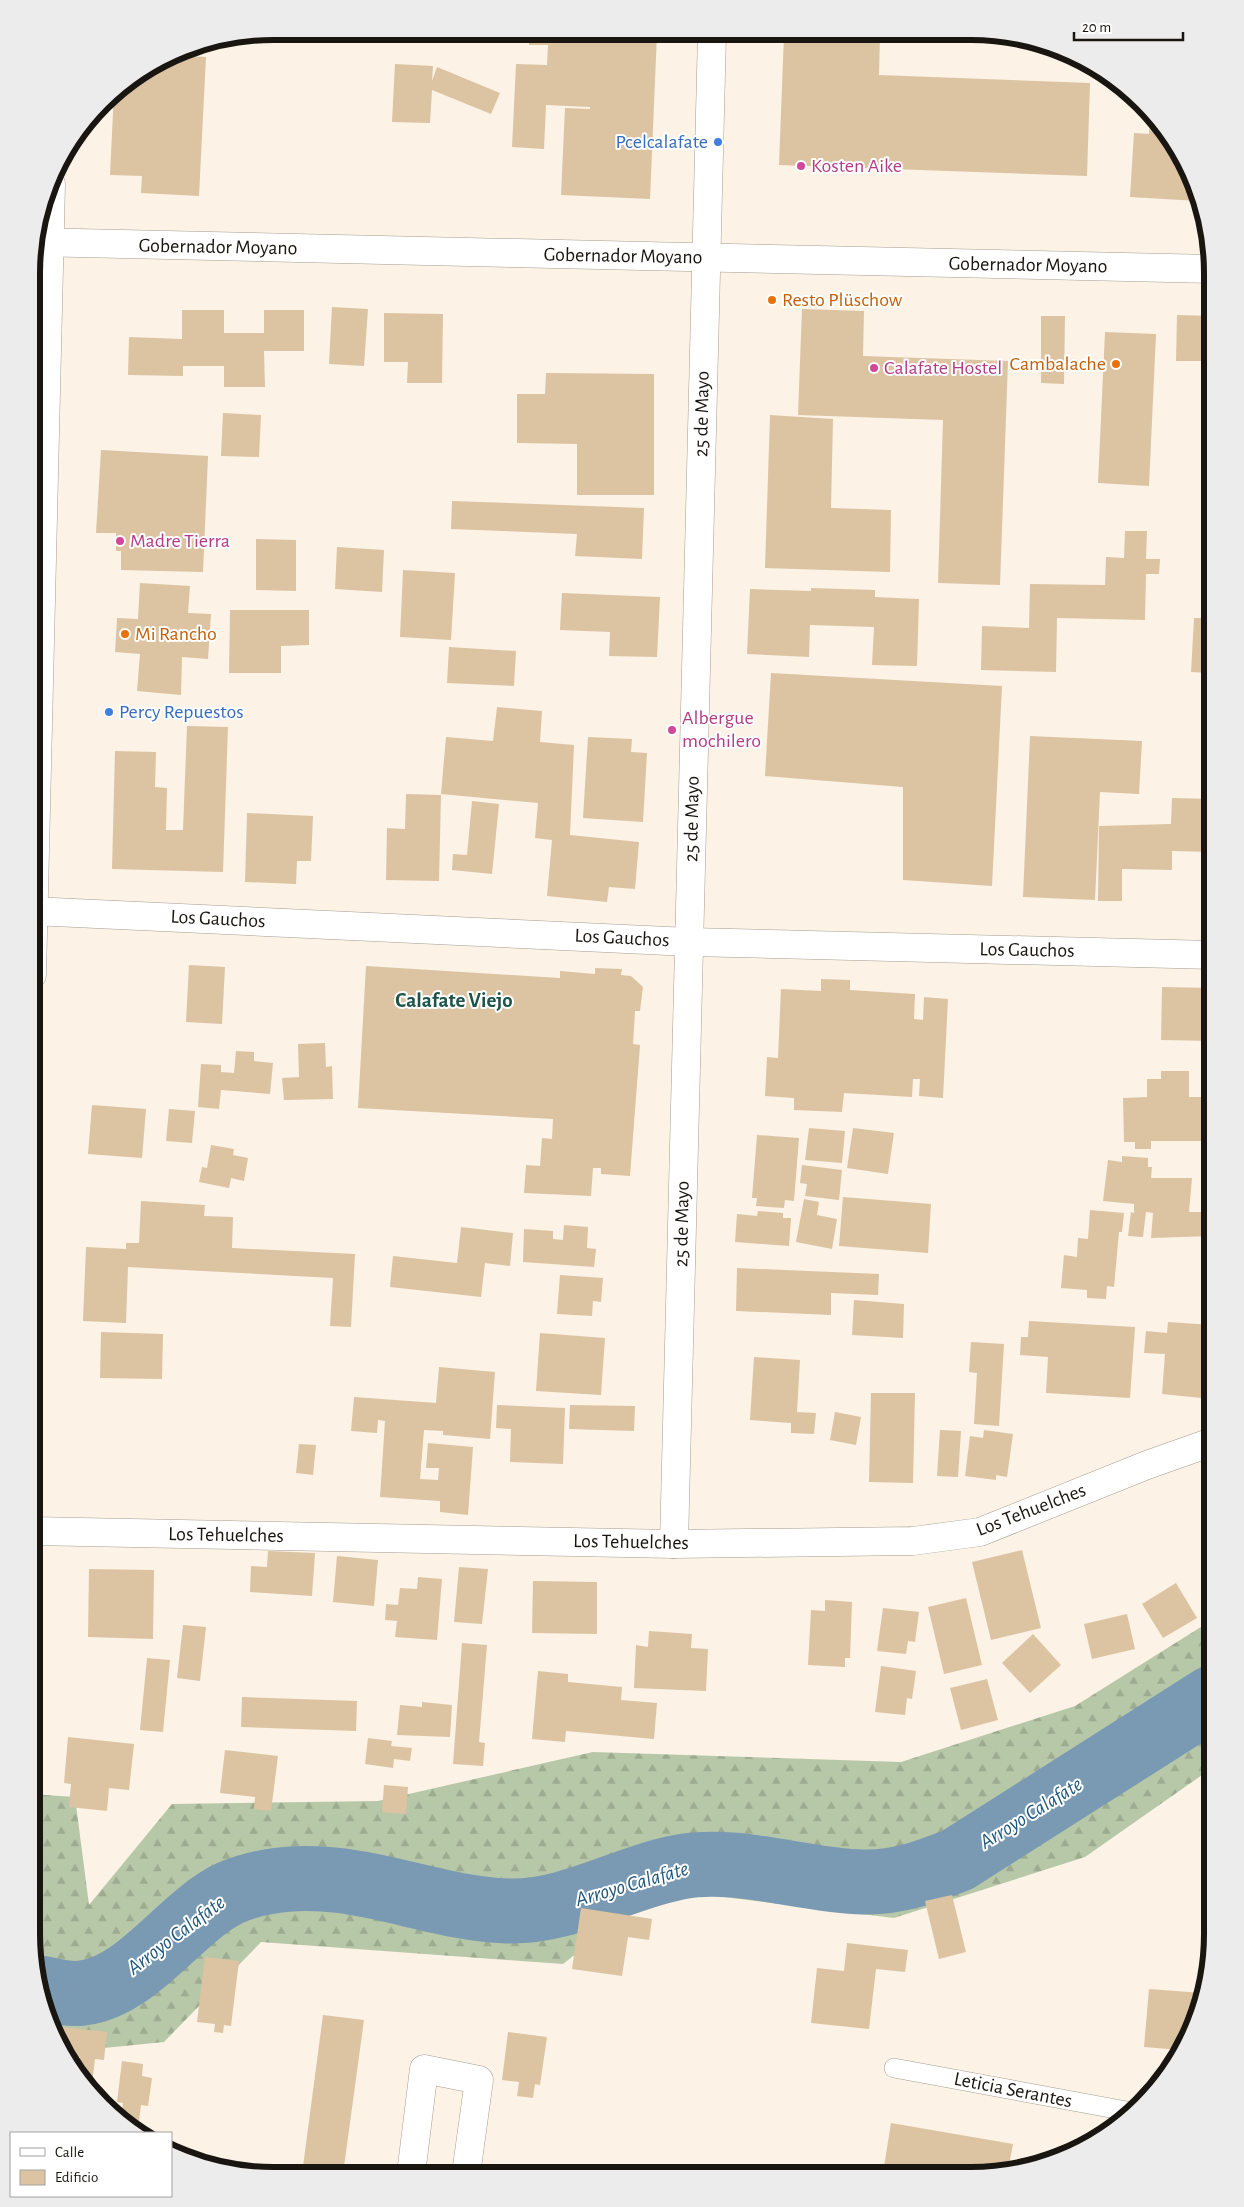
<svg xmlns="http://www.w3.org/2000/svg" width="1244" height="2207" viewBox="0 0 1244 2207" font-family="'Alegreya Sans',sans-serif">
  <defs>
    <pattern id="forest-firs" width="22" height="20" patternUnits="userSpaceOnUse" patternTransform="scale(1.25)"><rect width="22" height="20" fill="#b7c8a8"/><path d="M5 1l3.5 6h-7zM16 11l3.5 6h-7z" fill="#9dab90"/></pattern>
  </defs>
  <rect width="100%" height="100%" fill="#fcf2e5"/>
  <!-- forest -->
  <path fill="url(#forest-firs)" d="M1212 1620V1768L1085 1857 894 1918 658 1889 563 1964 261 1942 164 2042 64 2052 44 2012 31 1934V1794L75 1797 89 1905 172 1804 378 1801 593 1752 901 1762 1075 1706Z"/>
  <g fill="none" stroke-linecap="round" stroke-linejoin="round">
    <!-- river -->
    <path stroke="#7a9ab3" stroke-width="65" d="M40 1988C54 1991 69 1995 83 1993 139 1986 181 1916 230 1893 241 1888 256 1884 267 1882 350 1866 426 1908 507 1911 568 1913 621 1878 680 1867 737 1856 805 1881 863 1882 897 1883 926 1872 957 1860L1212 1698"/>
  </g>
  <!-- building -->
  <g fill="#dcc4a3">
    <path d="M303 31 357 32V36L303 34Z"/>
    <path d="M529 33 657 34 650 199 561 195 565 108 590 109V107L546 105 544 149 512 147 516 64 547 65 548 45H529Z"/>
    <path d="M784 34 880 35 879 75 1090 83 1087 176 779 165Z"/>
    <path d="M171 55 206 57 199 196 141 193 142 176 110 175 114 91Z"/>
    <path d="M395 64 433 66 432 81 437 67 500 93 491 114 432 90 430 123 392 122Z"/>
    <path d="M1150 113 1172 138 1186 166 1185 177H1191L1199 193 1198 201 1130 197 1134 133 1149 134Z"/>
    <path d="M332 307 368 309 364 366 329 364Z"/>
    <path d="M802 309 864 311 863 356 1008 361 1000 585 938 583 943 420 798 415Z"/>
    <path d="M182 310H224V333H264V310H304V351H264L265 387H224V366H183V376L128 375 129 337 182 339Z"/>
    <path d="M384 313 443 314 442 383H407L408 362H384Z"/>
    <path d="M1177 315 1213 316V361H1176Z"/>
    <path d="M1041 316H1065L1064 384 1041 383Z"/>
    <path d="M1105 332 1156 334 1149 486 1098 483Z"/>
    <path d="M546 373 654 374V495H577V444L517 443V394H545Z"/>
    <path d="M223 413 261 415 259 457 221 456Z"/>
    <path d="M770 415 833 419 831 508 891 510 890 572 765 568Z"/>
    <path d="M101 450 208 456 203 572 121 570V551H116V533H96Z"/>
    <path d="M452 501 644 508 642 559 575 556 577 534 451 529Z"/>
    <path d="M1125 531H1147L1146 559H1160L1159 574H1146L1145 620 1057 618 1056 672 981 670 982 626 1029 628 1030 584 1105 585 1106 557 1124 558Z"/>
    <path d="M256 539 296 540V591L256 590Z"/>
    <path d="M337 547 384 550 382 592 335 589Z"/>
    <path d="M403 570 455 573 451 640 400 637Z"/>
    <path d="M140 583 190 586 188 613 211 614 208 659 182 657 181 695 137 691 140 654 115 652 117 618 138 619Z"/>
    <path d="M811 588 875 590V597L919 599 917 666 872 665 874 627 810 625 809 657 747 654 750 589 811 591Z"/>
    <path d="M562 593 660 597 657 657 609 656 610 632 560 630Z"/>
    <path d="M230 610H309V645L281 646V673H229Z"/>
    <path d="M1194 618H1210L1209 642H1213V673L1191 672Z"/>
    <path d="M449 647 516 651 514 686 447 683Z"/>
    <path d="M771 673 1002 686 992 886 903 880V787L765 776Z"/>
    <path d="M1210 695 1213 696V741L1206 740Z"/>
    <path d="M497 707 542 711 540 742 574 745 570 835 639 842 635 889 609 887 607 902 547 896 552 840 535 838 538 803 441 794 446 737 493 741Z"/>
    <path d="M187 726 228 727 223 872 112 869 115 751 156 752 155 787 167 788 166 830H183Z"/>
    <path d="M1030 736 1142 741 1139 794 1100 792 1095 900 1023 897Z"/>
    <path d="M588 737 632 739 631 752 647 753 643 822 583 818Z"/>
    <path d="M406 794 441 795 439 881 386 880 387 828 405 829Z"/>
    <path d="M1172 798 1213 799V852L1172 851V870L1122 869V901H1098L1099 826 1171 824Z"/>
    <path d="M472 801 499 804 492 874 452 870 453 854 467 855Z"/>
    <path d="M247 813 313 816 311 861H297L296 884 245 882Z"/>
    <path d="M189 965 225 967 222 1024 186 1022Z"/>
    <path d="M366 966 560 978V971L595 974V968L622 969 621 975 631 976 643 987 640 1011H635L633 1044 640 1045 630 1176 601 1174V1168H593L591 1196 524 1193 526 1165 540 1166 542 1138 552 1139 553 1119 358 1108Z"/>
    <path d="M821 979 850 980V990L915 994 914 1019 923 1020 924 997 948 999 943 1098 919 1096 920 1079H913L912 1097 844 1093 842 1112 794 1110V1098L765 1096 767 1057 778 1058 781 989 821 991Z"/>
    <path d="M1162 987 1213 988V1041L1161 1040Z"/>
    <path d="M325 1043 326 1067 332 1066 333 1099 284 1100 282 1078 299 1077 298 1044Z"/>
    <path d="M236 1051 254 1052V1061L273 1063 270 1094 221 1090 219 1109 198 1107 201 1064 221 1065V1072L234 1073Z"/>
    <path d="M1161 1071H1189V1097H1205V1141H1151V1149H1135V1142H1124L1123 1098 1147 1097V1079H1161Z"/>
    <path d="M92 1105 146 1109 142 1158 88 1154Z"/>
    <path d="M169 1109 195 1111 192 1143 166 1141Z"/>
    <path d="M809 1128 845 1131 842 1163 805 1160Z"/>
    <path d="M853 1128 894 1133 888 1174 847 1168Z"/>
    <path d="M757 1135 799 1138 794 1201 785 1200 784 1208 756 1206 757 1198H752Z"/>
    <path d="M211 1145 234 1149 233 1155 248 1158 244 1181 231 1178 229 1188 199 1182 202 1167 207 1168Z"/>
    <path d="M1122 1156 1148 1158V1167H1152L1151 1178H1192L1189 1212H1212V1236L1151 1238 1153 1213 1146 1212 1143 1237 1128 1236 1131 1212 1134 1213V1204L1103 1201 1108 1160 1122 1162Z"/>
    <path d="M802 1165 842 1170 839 1200 805 1196 807 1184 800 1183Z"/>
    <path d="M843 1197 931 1204 928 1253 839 1246Z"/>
    <path d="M804 1199 819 1202 817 1215 837 1219 832 1249 796 1242Z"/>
    <path d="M141 1201 205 1205 204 1216 233 1217 232 1248 355 1254 351 1327 330 1326 333 1278 128 1267 126 1323 83 1321 86 1247 126 1249V1243H139Z"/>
    <path d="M1090 1210 1124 1213 1122 1232H1119L1114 1287 1107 1286 1106 1299 1087 1298V1290L1061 1288 1064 1255 1077 1257 1078 1238 1088 1239Z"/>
    <path d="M758 1211 783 1213V1218H791L789 1246 735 1242 737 1214 757 1216Z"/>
    <path d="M564 1225 588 1227 587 1248 596 1249 594 1267 523 1262 524 1229 553 1231V1239L563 1240Z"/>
    <path d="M461 1227 513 1233 510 1266 485 1263 481 1297 390 1287 393 1256 457 1263Z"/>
    <path d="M737 1268 879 1274 878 1295 831 1293V1315L736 1311Z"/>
    <path d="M560 1275 603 1278 601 1302 593 1301 592 1316 557 1314Z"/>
    <path d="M854 1300 904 1304 903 1338 852 1335Z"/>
    <path d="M1029 1321 1135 1327 1130 1398 1046 1393 1048 1357 1020 1355 1021 1337H1028Z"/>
    <path d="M1168 1322 1212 1325V1399L1162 1394 1165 1354 1144 1353 1146 1331 1167 1333Z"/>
    <path d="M101 1332 163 1334 162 1379 100 1378Z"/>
    <path d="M540 1333 605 1338 601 1395 536 1391Z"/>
    <path d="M971 1342 1004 1344 999 1426 974 1424 977 1373 969 1372Z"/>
    <path d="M754 1357 800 1360 797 1412 816 1413 814 1434 791 1433V1423L750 1420Z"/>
    <path d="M439 1367 495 1372 490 1439 443 1435V1431L424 1430 420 1479 438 1480 439 1468H426L428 1443 473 1447 468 1515 440 1512V1501L380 1497 385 1421 378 1420 377 1433 351 1431 354 1397 436 1403Z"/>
    <path d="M871 1393H915L913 1483 869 1482Z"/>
    <path d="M497 1405 565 1408 563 1464 510 1462 511 1429 496 1428Z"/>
    <path d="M570 1405 635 1406 634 1431 569 1429Z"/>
    <path d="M835 1412 861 1417 856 1445 830 1440Z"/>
    <path d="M940 1430 961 1431 958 1477 937 1476Z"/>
    <path d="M984 1430 1013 1434 1007 1477 996 1475V1480L965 1476 970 1436 983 1438Z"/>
    <path d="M299 1444 316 1445 313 1475 296 1473Z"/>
    <path d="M1022 1550 1041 1628 991 1640 972 1562Z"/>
    <path d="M268 1551 315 1553 312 1596 250 1592 251 1566 267 1567Z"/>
    <path d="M337 1556 378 1560 374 1606 333 1602Z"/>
    <path d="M1212 1564V1592L1201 1571Z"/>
    <path d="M459 1567 488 1569 482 1624 454 1622Z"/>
    <path d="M89 1569 154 1570 153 1639 88 1637Z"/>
    <path d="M418 1577 442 1579 437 1640 395 1637 397 1621 385 1620 386 1604 398 1605 400 1588 417 1589Z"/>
    <path d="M533 1581 597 1582V1634L532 1633Z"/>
    <path d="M1176 1583 1197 1618 1163 1638 1142 1604Z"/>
    <path d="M966 1598 982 1665 944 1674 928 1607Z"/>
    <path d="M825 1600 852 1602 850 1658H845V1667L808 1665 811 1610 825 1611Z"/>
    <path d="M883 1608 919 1612 915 1642 908 1641 906 1654 877 1651Z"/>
    <path d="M1127 1614 1135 1649 1092 1659 1084 1624Z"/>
    <path d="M183 1625 206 1627 200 1681 177 1678Z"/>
    <path d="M649 1631 692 1634 691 1648 708 1649 706 1691 634 1688 636 1645 648 1647Z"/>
    <path d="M1033 1634 1061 1665 1030 1693 1002 1663Z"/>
    <path d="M462 1643 487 1645 479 1742 485 1743 483 1766 453 1764Z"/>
    <path d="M147 1658 170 1660 163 1732 140 1730Z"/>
    <path d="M881 1666 916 1671 912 1699 907 1698 905 1715 875 1712Z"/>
    <path d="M538 1671 568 1674V1682L622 1687 621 1700 657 1703 654 1739 566 1731 565 1742 532 1739Z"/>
    <path d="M987 1679 998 1720 961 1730 950 1688Z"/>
    <path d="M242 1697 357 1701 356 1731 241 1727Z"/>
    <path d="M422 1702 452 1705 450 1737 397 1735 400 1705 422 1707Z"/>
    <path d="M68 1737 134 1744 129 1790 109 1788 107 1811 69 1807 71 1784 64 1783Z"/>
    <path d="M368 1738 392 1741 391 1746 412 1748 410 1761 394 1759 393 1768 365 1764Z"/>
    <path d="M225 1750 278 1756 271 1811 254 1809 255 1797 220 1793Z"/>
    <path d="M384 1785 408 1787 406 1814 382 1812Z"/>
    <path d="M952 1895 966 1952 939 1959 925 1901Z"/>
    <path d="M581 1908 652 1919 649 1940 628 1937 622 1976 572 1969Z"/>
    <path d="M847 1943 908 1950 905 1972 876 1969 869 2029 811 2023 817 1968 844 1971Z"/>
    <path d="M205 1957 239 1961 231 2026 224 2025 223 2033 214 2032 215 2024 197 2022Z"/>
    <path d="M1149 1989 1202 1993 1194 2026 1181 2050 1144 2047Z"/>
    <path d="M323 2015 364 2020 343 2174H302Z"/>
    <path d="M54 2026 107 2032 104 2060 95 2059 92 2084 85 2083 78 2075 80 2057 66 2056 54 2031Z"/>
    <path d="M508 2032 547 2037 540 2085 535 2084 533 2098 517 2096 519 2082 502 2080Z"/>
    <path d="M122 2061 143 2064 142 2076 152 2078 148 2106 141 2105 138 2130 121 2120 123 2103 117 2102Z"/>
    <path d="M891 2123 1013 2144 1008 2170 971 2176H900L883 2173Z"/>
  </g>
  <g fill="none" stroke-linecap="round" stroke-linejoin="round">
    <defs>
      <path id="lane" d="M894 2068 1132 2112"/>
      <g id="street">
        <path d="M33 242 1212 269"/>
        <path d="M32 911 689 942 1213 955"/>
        <path d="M32 975 51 184"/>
        <path d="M32 1531 674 1544 913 1541 980 1532 1147 1465 1212 1442"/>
        <path d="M674 1544 712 34"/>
        <path d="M411 2174 424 2069 479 2080 466 2174"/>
      </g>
    </defs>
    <!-- lane casing -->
    <use href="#lane" stroke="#a79d91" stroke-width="20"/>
    <!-- street casing -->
    <use href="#street" stroke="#a79d91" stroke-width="29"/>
    <!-- lane -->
    <use href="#lane" stroke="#fff" stroke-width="19"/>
    <!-- street -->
    <use href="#street" stroke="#fff" stroke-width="28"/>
  </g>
  <!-- markers -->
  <g fill="#3f7fe0" stroke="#fff" stroke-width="2">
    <circle cx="718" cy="142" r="5"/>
    <circle cx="109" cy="712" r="5"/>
  </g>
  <g fill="#d1479c" stroke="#fff" stroke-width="2">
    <circle cx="801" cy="166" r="5"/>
    <circle cx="874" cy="368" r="5"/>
    <circle cx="120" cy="541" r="5"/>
    <circle cx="672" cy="730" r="5"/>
  </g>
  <g fill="#e8710a" stroke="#fff" stroke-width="2">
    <circle cx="772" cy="300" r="5"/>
    <circle cx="1116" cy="364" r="5"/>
    <circle cx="125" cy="634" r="5"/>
  </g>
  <g text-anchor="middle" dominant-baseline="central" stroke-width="4" stroke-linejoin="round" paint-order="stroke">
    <!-- shop labels -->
    <g font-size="20" fill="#366cbe" stroke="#fff" text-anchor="end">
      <text x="708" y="142">Pcelcalafate</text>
      <text x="119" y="712" text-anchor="start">Percy Repuestos</text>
    </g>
    <!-- hotel labels -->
    <g font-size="20" fill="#b23c85" stroke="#fff" text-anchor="start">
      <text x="811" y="166">Kosten Aike</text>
      <text x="884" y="368">Calafate Hostel</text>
      <text x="130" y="541">Madre Tierra</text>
      <text x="682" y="718">Albergue<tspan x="682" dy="23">mochilero</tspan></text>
    </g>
    <!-- street labels -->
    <g font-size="20" fill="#191511" stroke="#fff">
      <text transform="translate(218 247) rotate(1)">Gobernador Moyano</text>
      <text transform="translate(623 256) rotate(1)">Gobernador Moyano</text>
      <text transform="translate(1028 265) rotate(1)">Gobernador Moyano</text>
      <text transform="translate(702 414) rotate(-89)">25 de Mayo</text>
      <text transform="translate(692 819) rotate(-89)">25 de Mayo</text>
      <text transform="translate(218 919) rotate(3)">Los Gauchos</text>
      <text transform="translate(622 938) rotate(3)">Los Gauchos</text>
      <text transform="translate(1027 950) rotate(1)">Los Gauchos</text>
      <text transform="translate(682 1224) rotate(-89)">25 de Mayo</text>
      <text transform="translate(1031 1510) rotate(-21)">Los Tehuelches</text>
      <text transform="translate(226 1535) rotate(1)">Los Tehuelches</text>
      <text transform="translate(631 1542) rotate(1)">Los Tehuelches</text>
      <text transform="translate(1013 2090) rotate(11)">Leticia Serantes</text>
    </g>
    <!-- food labels -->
    <g font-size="20" fill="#c56008" stroke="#fff" text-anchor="start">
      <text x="782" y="300">Resto Plüschow</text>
      <text x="1106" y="364" text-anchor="end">Cambalache</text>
      <text x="135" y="634">Mi Rancho</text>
    </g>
    <!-- neighbourhood labels -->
    <g font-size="21" font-weight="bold" fill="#1d5449" stroke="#fff">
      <text x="454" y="1000">Calafate Viejo</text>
    </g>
    <!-- water labels -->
    <g font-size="21" font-style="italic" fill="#20577b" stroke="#fff">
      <text transform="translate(1031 1813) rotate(-32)">Arroyo Calafate</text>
      <text transform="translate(632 1884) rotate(-16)">Arroyo Calafate</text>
      <text transform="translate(176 1935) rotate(-37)">Arroyo Calafate</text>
    </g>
  </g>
  <!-- crop -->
  <path d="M0 0H1244V2207H0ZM273 40H971A233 233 0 0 1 1204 273V1934A233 233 0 0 1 971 2167H273A233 233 0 0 1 40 1934V273A233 233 0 0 1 273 40Z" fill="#edecec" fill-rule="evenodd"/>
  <path fill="none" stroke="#191511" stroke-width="6" d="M273 40H971A233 233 0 0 1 1204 273V1934A233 233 0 0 1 971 2167H273A233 233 0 0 1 40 1934V273A233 233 0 0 1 273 40Z"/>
  <!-- legend -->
  <rect x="10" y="2132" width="162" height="65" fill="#ffffff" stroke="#a3a1a0"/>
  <rect x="20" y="2148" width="25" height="8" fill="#ffffff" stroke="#a3a1a0"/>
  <text x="55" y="2157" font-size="15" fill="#191511">Calle</text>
  <rect x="20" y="2170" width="25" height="15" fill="#dcc4a3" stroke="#a3a1a0"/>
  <text x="55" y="2182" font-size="15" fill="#191511">Edificio</text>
  <!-- scale -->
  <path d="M1074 32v8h109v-8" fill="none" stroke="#191511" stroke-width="2.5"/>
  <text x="1082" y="32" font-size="15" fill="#191511" stroke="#ffffff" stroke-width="4" paint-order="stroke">20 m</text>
</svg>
